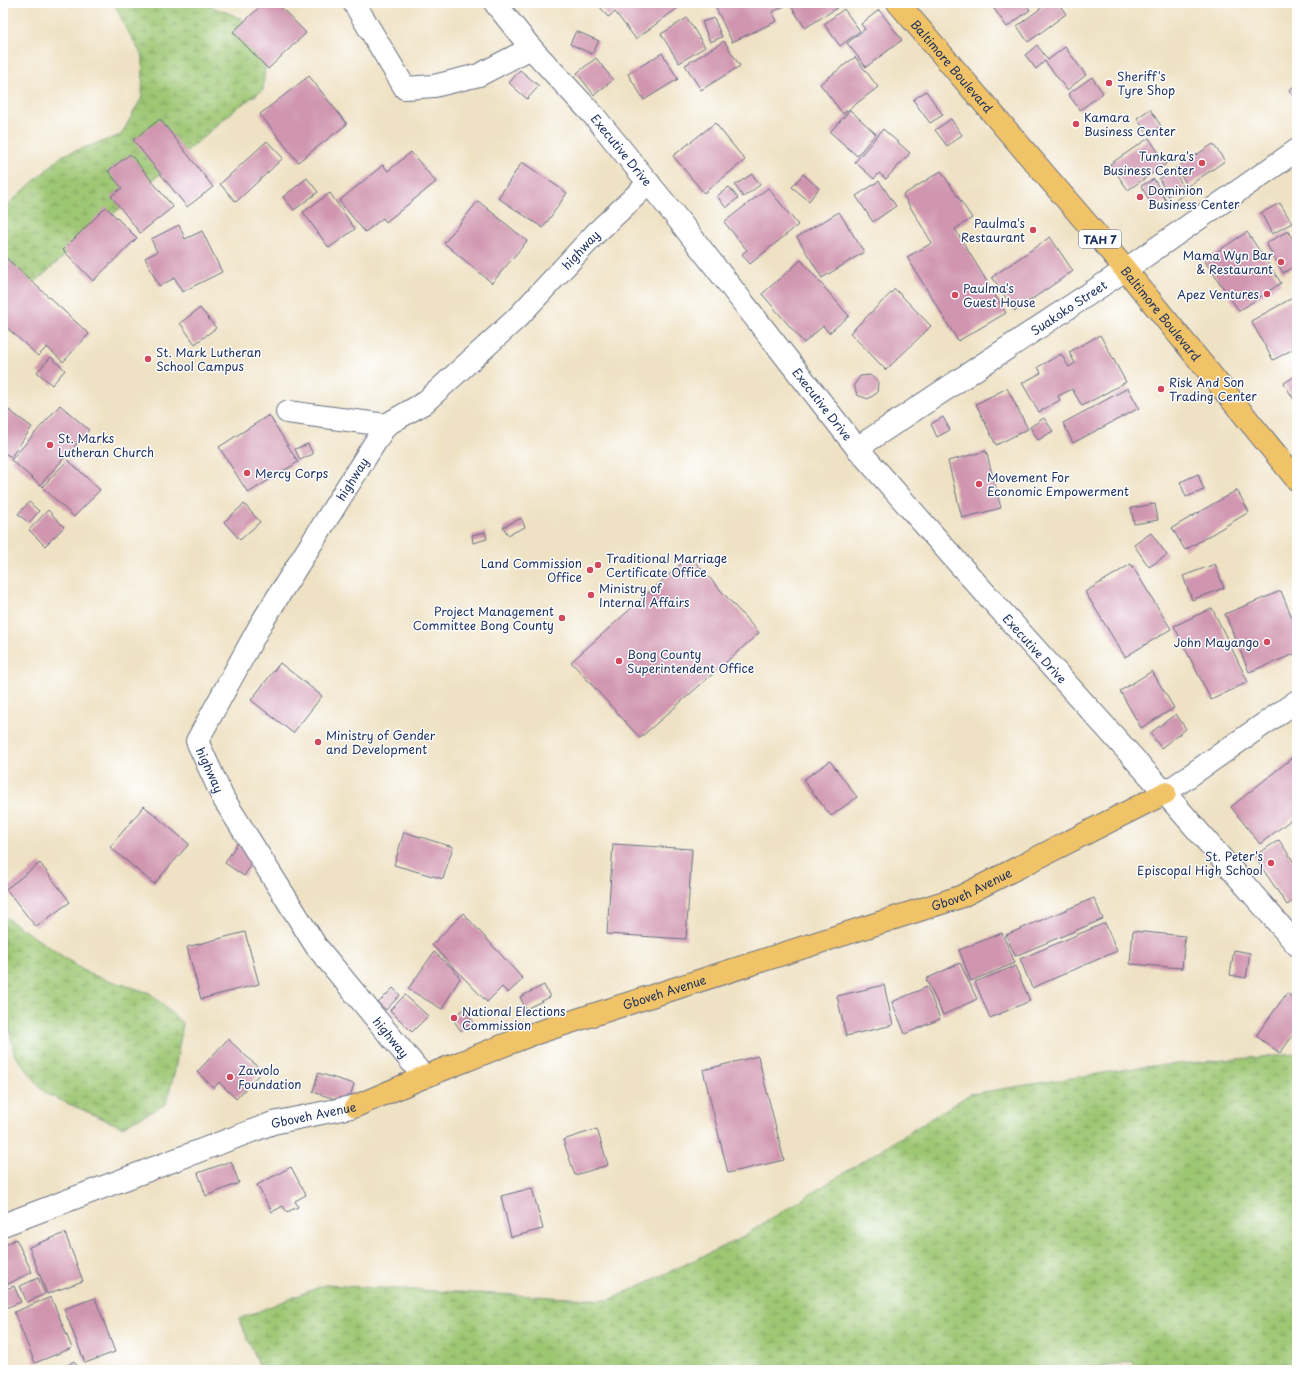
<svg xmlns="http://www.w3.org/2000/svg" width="1300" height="1373" viewBox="0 0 1300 1373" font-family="'Playpen Sans',sans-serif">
  <defs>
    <pattern id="wetland-marsh" width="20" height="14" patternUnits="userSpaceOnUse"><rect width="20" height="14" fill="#9ec773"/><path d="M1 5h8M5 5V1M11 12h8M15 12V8" fill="none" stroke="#80a262"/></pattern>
  </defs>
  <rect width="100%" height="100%" fill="#fff"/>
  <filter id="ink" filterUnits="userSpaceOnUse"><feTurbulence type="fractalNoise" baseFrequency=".025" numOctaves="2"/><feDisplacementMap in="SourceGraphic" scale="8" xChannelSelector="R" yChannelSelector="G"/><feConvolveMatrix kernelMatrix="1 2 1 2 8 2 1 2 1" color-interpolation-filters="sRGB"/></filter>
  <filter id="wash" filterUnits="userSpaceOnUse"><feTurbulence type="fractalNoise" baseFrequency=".012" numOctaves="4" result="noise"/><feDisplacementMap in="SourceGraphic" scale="16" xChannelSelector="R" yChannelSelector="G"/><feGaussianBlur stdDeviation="0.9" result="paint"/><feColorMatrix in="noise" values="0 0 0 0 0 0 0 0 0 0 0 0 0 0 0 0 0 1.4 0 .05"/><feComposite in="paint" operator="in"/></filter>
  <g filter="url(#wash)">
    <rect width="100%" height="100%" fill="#efe2c4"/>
    <!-- wetland -->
    <g fill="url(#wetland-marsh)" stroke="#5c7b68">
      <path d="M114 3H204L242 19 265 68 263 90 238 107 53 266 3 312V209L63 155 121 135 142 97 143 57 126 28Z"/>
      <path d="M3 916 89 974 150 993 183 1024 175 1070 166 1104 122 1127 46 1094 14 1054 5 1002 3 1000Z"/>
      <path d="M1297 1054V1370H1136L1133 1361 1089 1370H261L239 1319 324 1285 609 1300 737 1240 970 1094 1141 1067Z"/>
    </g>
    <g id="blocks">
      <!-- building -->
      <g fill="#d095af">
        <path d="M264 3H277L306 33 268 69 233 32Z"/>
        <path d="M597 3H676L679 7 636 39 615 12 608 17Z"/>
        <path d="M726 3H784L785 6 772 12 777 21 732 42 716 8Z"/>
        <path d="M796 3H834L837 8 805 28 791 6Z"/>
        <path d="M996 3H1025L1030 10 1007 27 992 6Z"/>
        <path d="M1048 3H1058L1066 14 1028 42 1017 26Z"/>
        <path d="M844 9 860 31 840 46 824 24Z"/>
        <path d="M879 10 902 40 866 67 847 43 865 29 861 24Z"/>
        <path d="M687 18 705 47 679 63 661 34Z"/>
        <path d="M714 18 722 37 710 42 702 22Z"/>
        <path d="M576 31 599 41 592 54 570 44Z"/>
        <path d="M724 41 740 66 701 90 685 65Z"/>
        <path d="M1037 45 1048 60 1065 47 1086 75 1067 90 1045 61 1036 69 1025 55Z"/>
        <path d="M662 53 678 79 644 100 628 74Z"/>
        <path d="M855 57 878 87 843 114 820 84Z"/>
        <path d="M596 58 613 80 594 95 577 73Z"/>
        <path d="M520 70 539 86 527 99 509 83Z"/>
        <path d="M309 76 347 124 298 162 260 114Z"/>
        <path d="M1092 77 1103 93 1080 110 1068 94Z"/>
        <path d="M1297 84V102L1289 90Z"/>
        <path d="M926 91 943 115 930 123 913 100Z"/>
        <path d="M1150 109 1161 126 1148 135 1137 118Z"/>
        <path d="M850 110 876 134 857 156 830 132Z"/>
        <path d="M160 119 213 187 187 207 133 140Z"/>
        <path d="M951 119 962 135 947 146 935 130Z"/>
        <path d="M715 123 745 160 704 193 673 156Z"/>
        <path d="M883 129 910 153 886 179 879 173 874 179 855 162Z"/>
        <path d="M1149 138 1166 164 1128 190 1110 164Z"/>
        <path d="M267 141 283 158 236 202 220 184Z"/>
        <path d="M1213 144 1225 161 1188 186 1176 168Z"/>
        <path d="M411 152 436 182 386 222 383 218 365 232 339 201 383 165 388 171Z"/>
        <path d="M130 154 173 207 140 233 111 196 122 188 108 171Z"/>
        <path d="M522 162 567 193 543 228 498 198Z"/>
        <path d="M1174 170 1187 193 1172 202 1159 179Z"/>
        <path d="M941 171 972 218 955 229 1006 313 958 341 907 257 932 243 903 195Z"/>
        <path d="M752 174 760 185 743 197 735 185Z"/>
        <path d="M803 174 819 188 809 201 792 187Z"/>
        <path d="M307 178 318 192 294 210 283 197Z"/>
        <path d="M1154 179 1166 201 1154 208 1141 186Z"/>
        <path d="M879 181 896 206 873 222 856 196Z"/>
        <path d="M729 187 738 198 726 208 717 196Z"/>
        <path d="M768 188 798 225 750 264 742 254 747 250 724 222Z"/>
        <path d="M330 193 355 229 329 248 303 212Z"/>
        <path d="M478 201 527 241 492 283 444 243Z"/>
        <path d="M1280 203 1292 223 1272 234 1261 213Z"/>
        <path d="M106 207 137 238 93 281 63 250Z"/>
        <path d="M839 212 864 252 822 278 797 237Z"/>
        <path d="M179 225 185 239 202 231 222 272 182 292 175 278 159 286 145 258 157 252 151 239Z"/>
        <path d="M1288 231 1297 246V265L1283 273 1266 243Z"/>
        <path d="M1247 232 1281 283 1239 311 1204 260Z"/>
        <path d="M1050 237 1073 271 1015 311 992 277Z"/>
        <path d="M4 256 89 334 63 362 47 347 38 356 3 324V257Z"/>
        <path d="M801 260 849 316 829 333 823 326 804 343 762 294Z"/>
        <path d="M895 289 931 326 886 370 850 333Z"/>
        <path d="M1294 297 1297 301V347L1273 360 1251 321Z"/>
        <path d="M200 308 216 328 195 344 180 323Z"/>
        <path d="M1100 335 1126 382 1082 406 1072 389 1058 396 1060 400 1039 412 1022 383 1041 373 1038 367 1061 354 1069 367 1075 363 1069 352Z"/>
        <path d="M51 357 65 370 52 385 37 372Z"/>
        <path d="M870 375 878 382 877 393 868 399 857 395 854 385 860 376Z"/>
        <path d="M1297 375V405L1284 383Z"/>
        <path d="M1007 388 1028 429 996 445 976 404Z"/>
        <path d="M1128 388 1139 408 1073 443 1063 423Z"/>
        <path d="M60 405 89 430 40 485 11 460Z"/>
        <path d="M3 406 32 427 11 457 3 452Z"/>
        <path d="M269 415 298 462 248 493 219 447Z"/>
        <path d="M943 417 950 430 937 437 931 424Z"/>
        <path d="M1044 418 1053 431 1038 440 1030 427Z"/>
        <path d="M308 444 313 454 300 460 295 449Z"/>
        <path d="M986 451 1001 508 962 518 948 461Z"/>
        <path d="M68 460 100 490 74 517 42 487Z"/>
        <path d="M1198 474 1204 490 1186 497 1180 482Z"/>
        <path d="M1237 490 1249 512 1185 550 1172 528Z"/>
        <path d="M29 502 39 511 29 523 18 514Z"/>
        <path d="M244 504 260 522 240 540 224 522Z"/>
        <path d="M1155 504 1158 520 1134 524 1131 508Z"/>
        <path d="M48 510 64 527 45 546 29 530Z"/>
        <path d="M521 518 525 527 508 535 503 527Z"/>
        <path d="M485 532 487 539 473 543 472 535Z"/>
        <path d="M1151 533 1167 555 1149 567 1134 545Z"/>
        <path d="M690 556 759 633 640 738 571 662Z"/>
        <path d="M1131 564 1171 629 1125 657 1085 592Z"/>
        <path d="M1215 564 1224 588 1192 600 1183 576Z"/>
        <path d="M1281 591 1297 630V653L1249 672 1225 614Z"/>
        <path d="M1212 608 1248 682 1211 700 1174 626Z"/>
        <path d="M280 663 322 696 293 733 251 700Z"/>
        <path d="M1152 671 1174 708 1141 728 1120 691Z"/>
        <path d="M1176 714 1186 729 1161 748 1150 733Z"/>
        <path d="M1297 754V815L1260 844 1231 807Z"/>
        <path d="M830 761 857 797 831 816 803 780Z"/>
        <path d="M144 806 189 844 154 884 110 847Z"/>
        <path d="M404 832 453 847 443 879 394 865Z"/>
        <path d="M1279 840 1297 867V898L1287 905 1254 856Z"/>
        <path d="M238 842 258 855 244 876 225 863Z"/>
        <path d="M613 844 692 849 686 939 607 934Z"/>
        <path d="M40 863 70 902 36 927 6 889Z"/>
        <path d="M1094 898 1103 919 1015 956 1006 935Z"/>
        <path d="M463 913 523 979 508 993 502 987 487 1002 432 945Z"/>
        <path d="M1105 923 1117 951 1032 988 1020 959Z"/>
        <path d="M1133 931 1185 936 1182 968 1130 964Z"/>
        <path d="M245 932 259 984 201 999 187 947Z"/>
        <path d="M1002 933 1015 963 971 981 959 950Z"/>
        <path d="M1234 950 1250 953 1246 978 1230 975Z"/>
        <path d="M434 952 451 967 460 978 442 1009 408 989Z"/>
        <path d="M960 963 977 999 943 1015 926 979Z"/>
        <path d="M1015 966 1030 1001 990 1018 975 982Z"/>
        <path d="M544 985 550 997 526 1009 520 997Z"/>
        <path d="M884 985 893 1025 846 1036 837 996Z"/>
        <path d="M927 987 940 1019 905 1034 892 1002Z"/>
        <path d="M393 988 400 995 386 1010 378 1003Z"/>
        <path d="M1287 993 1297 1001V1030L1280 1053 1256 1036Z"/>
        <path d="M405 995 428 1016 412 1032 390 1010Z"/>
        <path d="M464 1009 473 1022 461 1031 452 1018Z"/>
        <path d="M228 1039 262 1071 236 1099 219 1082 214 1088 197 1072Z"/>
        <path d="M758 1056 784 1160 728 1173 703 1070Z"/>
        <path d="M318 1073 354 1084 348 1103 313 1092Z"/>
        <path d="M597 1129 608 1165 575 1175 563 1140Z"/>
        <path d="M231 1161 239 1183 206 1196 198 1173Z"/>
        <path d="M291 1167 306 1195 295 1201 298 1207 287 1212 283 1206 272 1212 257 1185Z"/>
        <path d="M532 1188 543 1229 511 1237 501 1196Z"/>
        <path d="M65 1233 83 1281 47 1294 29 1247Z"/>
        <path d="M16 1239 32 1272 4 1286 3 1283V1246Z"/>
        <path d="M38 1278 45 1294 27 1302 20 1286Z"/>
        <path d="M14 1286 21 1302 3 1309V1290Z"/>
        <path d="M51 1297 72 1348 35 1363 14 1312Z"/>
        <path d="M95 1298 115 1352 85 1363 64 1309Z"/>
        <path d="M74 1361 80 1370H61Z"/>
      </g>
    </g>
  </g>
  <g filter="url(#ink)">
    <use href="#blocks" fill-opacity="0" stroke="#656e82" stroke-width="1"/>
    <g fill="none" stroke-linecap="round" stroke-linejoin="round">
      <defs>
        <g id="minor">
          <path d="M354 3 405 88 434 86 479 75 531 48"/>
          <path id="s1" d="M495 3 531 48 595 117 677 218 857 448 959 564 1165 793 1297 945"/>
          <path id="s2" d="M287 412 386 425 424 403 517 318 596 233 649 183"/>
          <path id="s3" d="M386 425 262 622 197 741 223 798 316 946 424 1077"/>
          <path id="s4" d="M857 448 1125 270 1297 150"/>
          <path d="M1165 793 1297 701"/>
          <path id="s5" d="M3 1225 273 1123 356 1106"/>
        </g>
        <g id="primary">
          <path id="s6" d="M356 1106 424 1077 530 1035 960 897 1165 793"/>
        </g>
        <g id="trunk">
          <path id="s7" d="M898 3 1102 241 1297 480"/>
        </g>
      </defs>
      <!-- minor casing -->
      <use href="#minor" stroke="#656e82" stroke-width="24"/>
      <!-- primary casing -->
      <use href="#primary" stroke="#656e82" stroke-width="24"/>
      <!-- trunk casing -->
      <use href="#trunk" stroke="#656e82" stroke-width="24"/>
      <!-- minor -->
      <use href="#minor" stroke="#fff" stroke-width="22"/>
      <!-- primary -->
      <use href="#primary" stroke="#f1c369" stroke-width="22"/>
      <!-- trunk -->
      <use href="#trunk" stroke="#f1c369" stroke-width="22"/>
    </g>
  </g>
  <!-- markers -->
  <g fill="#d1495b" stroke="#fff" stroke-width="1.5">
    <circle cx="1109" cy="83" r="4"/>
    <circle cx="1076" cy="124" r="4"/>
    <circle cx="1202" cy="163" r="4"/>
    <circle cx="1140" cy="197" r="4"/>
    <circle cx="1033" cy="230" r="4"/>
    <circle cx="1281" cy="262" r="4"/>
    <circle cx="1267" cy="294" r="4"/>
    <circle cx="955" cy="295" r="4"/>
    <circle cx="148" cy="359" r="4"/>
    <circle cx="1161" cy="389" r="4"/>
    <circle cx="50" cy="445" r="4"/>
    <circle cx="247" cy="473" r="4"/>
    <circle cx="979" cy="484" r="4"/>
    <circle cx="598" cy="565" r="4"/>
    <circle cx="590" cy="570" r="4"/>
    <circle cx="591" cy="595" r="4"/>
    <circle cx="562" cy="618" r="4"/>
    <circle cx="1267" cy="642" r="4"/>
    <circle cx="619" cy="661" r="4"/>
    <circle cx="318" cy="742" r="4"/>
    <circle cx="1271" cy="863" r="4"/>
    <circle cx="454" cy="1018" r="4"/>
    <circle cx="230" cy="1077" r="4"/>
  </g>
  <g text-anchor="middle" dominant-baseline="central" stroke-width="3" stroke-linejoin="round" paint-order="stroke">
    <!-- shield labels -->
    <rect fill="#fff" stroke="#5f6d8e" stroke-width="1" x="1079" y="230" width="42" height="18" rx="3"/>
    <g font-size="11" font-weight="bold" fill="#1b2f5e">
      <text x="1100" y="239">TAH 7</text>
    </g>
    <!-- street labels -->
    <g font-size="12" fill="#1b2f5e" stroke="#fff">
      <text stroke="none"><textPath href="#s7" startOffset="83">Baltimore Boulevard</textPath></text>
      <text stroke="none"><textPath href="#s1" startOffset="194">Executive Drive</textPath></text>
      <text stroke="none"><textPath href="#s2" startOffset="363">highway</textPath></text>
      <text stroke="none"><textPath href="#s4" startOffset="254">Suakoko Street</textPath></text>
      <text stroke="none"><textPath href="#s7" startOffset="407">Baltimore Boulevard</textPath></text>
      <text stroke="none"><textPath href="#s1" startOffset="518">Executive Drive</textPath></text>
      <text transform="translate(352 479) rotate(-58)">highway</text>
      <text stroke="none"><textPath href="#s1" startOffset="842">Executive Drive</textPath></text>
      <text stroke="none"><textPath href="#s3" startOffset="400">highway</textPath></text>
      <text stroke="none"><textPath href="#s6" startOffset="653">Gboveh Avenue</textPath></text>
      <text stroke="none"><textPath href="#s6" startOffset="329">Gboveh Avenue</textPath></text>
      <text stroke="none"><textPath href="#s3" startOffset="724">highway</textPath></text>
      <text stroke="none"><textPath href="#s5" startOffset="330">Gboveh Avenue</textPath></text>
    </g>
    <!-- poi labels -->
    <g font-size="12" fill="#1b2f5e" stroke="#fff" text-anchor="start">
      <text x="1117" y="76">Sheriff's<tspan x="1117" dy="14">Tyre Shop</tspan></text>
      <text x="1084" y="117">Kamara<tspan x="1084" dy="14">Business Center</tspan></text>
      <text x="1194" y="156" text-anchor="end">Tunkara's<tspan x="1194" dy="14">Business Center</tspan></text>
      <text x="1148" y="190">Dominion<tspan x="1148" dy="14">Business Center</tspan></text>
      <text x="1025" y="223" text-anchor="end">Paulma's<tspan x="1025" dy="14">Restaurant</tspan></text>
      <text x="1273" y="255" text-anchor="end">Mama Wyn Bar<tspan x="1273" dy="14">&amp; Restaurant</tspan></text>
      <text x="963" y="288">Paulma's<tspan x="963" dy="14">Guest House</tspan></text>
      <text x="1259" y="294" text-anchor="end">Apez Ventures</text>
      <text x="156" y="352">St. Mark Lutheran<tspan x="156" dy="14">School Campus</tspan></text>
      <text x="1169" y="382">Risk And Son<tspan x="1169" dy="14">Trading Center</tspan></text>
      <text x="58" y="438">St. Marks<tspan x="58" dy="14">Lutheran Church</tspan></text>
      <text x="255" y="473">Mercy Corps</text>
      <text x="987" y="477">Movement For<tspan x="987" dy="14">Economic Empowerment</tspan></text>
      <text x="606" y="558">Traditional Marriage<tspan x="606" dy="14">Certificate Office</tspan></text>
      <text x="582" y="563" text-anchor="end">Land Commission<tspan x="582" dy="14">Office</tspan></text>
      <text x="599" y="588">Ministry of<tspan x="599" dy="14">Internal Affairs</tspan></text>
      <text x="554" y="611" text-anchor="end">Project Management<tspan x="554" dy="14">Committee Bong County</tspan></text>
      <text x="1259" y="642" text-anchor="end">John Mayango</text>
      <text x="627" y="654">Bong County<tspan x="627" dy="14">Superintendent Office</tspan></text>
      <text x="326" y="735">Ministry of Gender<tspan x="326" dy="14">and Development</tspan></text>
      <text x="1263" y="856" text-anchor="end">St. Peter's<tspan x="1263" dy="14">Episcopal High School</tspan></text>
      <text x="462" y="1011">National Elections<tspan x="462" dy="14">Commission</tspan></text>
      <text x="238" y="1070">Zawolo<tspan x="238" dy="14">Foundation</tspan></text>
    </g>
  </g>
  <!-- margin -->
  <rect width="1300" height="1373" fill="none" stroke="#fff" stroke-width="16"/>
</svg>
